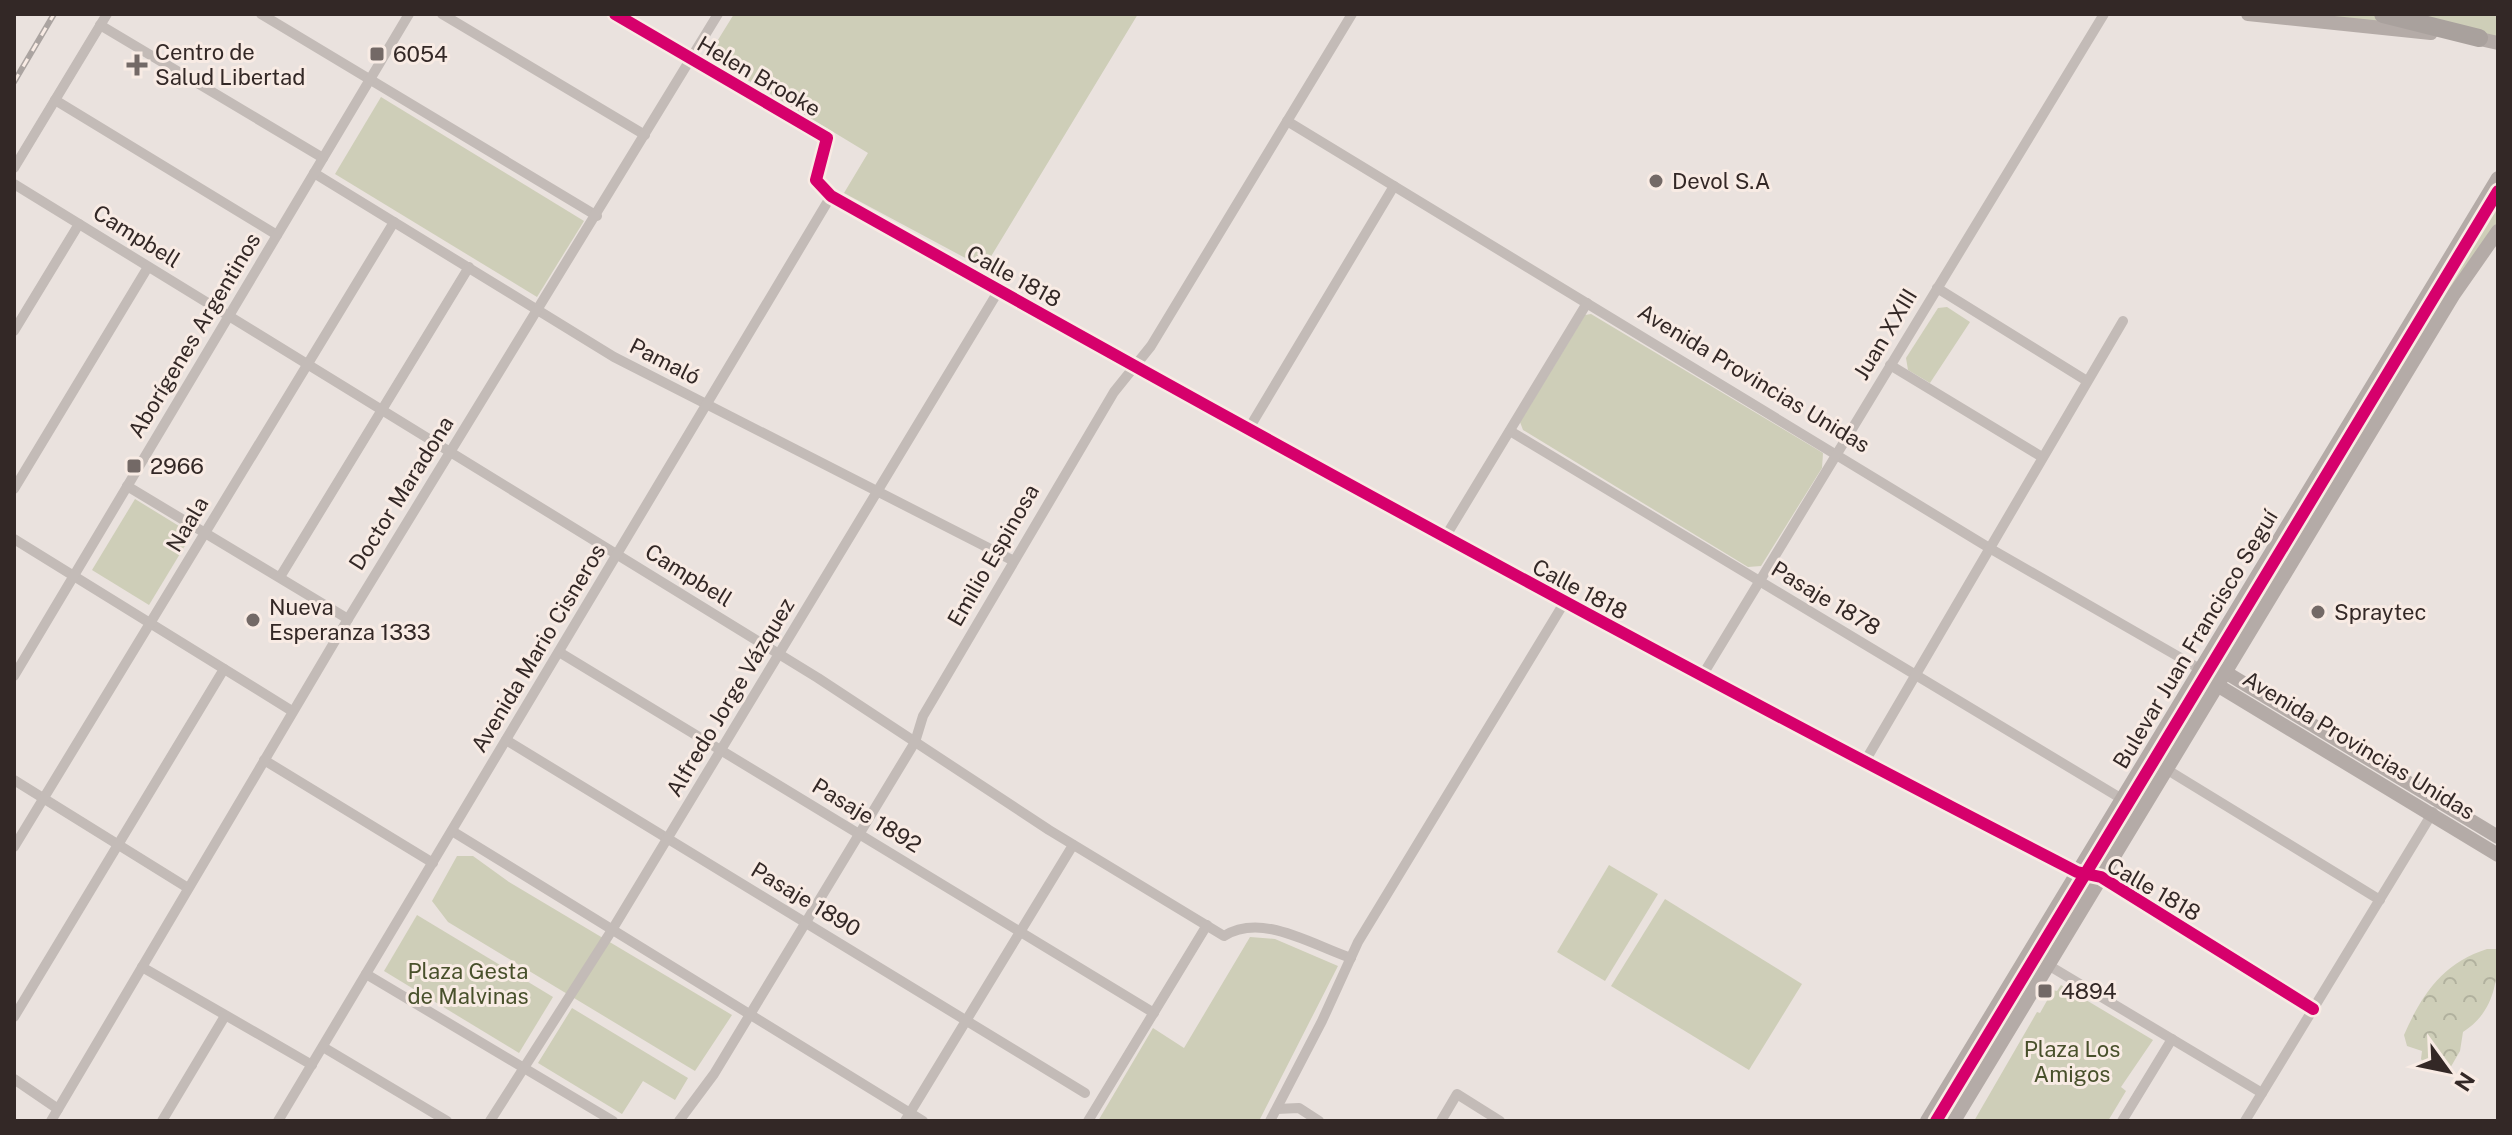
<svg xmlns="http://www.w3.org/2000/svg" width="2512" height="1135" viewBox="0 0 2512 1135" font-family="'Public Sans',sans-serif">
  <defs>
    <pattern id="forest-crowns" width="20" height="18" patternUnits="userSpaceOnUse" patternTransform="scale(2)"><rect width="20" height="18" fill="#ceceb8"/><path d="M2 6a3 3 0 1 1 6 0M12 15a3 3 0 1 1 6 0" fill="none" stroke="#b1b19e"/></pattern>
  </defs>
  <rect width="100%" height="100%" fill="#eae2de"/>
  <!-- green -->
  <g fill="#ceceb8">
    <path d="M734 14H1138L984 268 844 193 868 153 708 56Z"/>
    <path d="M2248 14H2498V43Z"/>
    <path d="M381 97 584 221 537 297 335 174Z"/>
    <path d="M2498 178V231L1954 1121H1927Z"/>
    <path d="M1947 307 1970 322 1930 383 1908 370 1906 358 1938 308Z"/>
    <path d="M1591 314 1823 453 1822 468 1761 566 1748 567 1523 430 1520 422 1585 315Z"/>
    <path d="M135 499 192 534 149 605 92 570Z"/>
    <path d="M457 856H473L509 882 732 1015 695 1071 448 922 432 901Z"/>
    <path d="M1609 865 1658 894 1605 981 1557 952Z"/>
    <path d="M1665 899 1802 984 1749 1070 1611 986Z"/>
    <path d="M417 915 553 997 519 1053 384 971Z"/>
    <path d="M1250 937 1275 939 1338 966 1259 1121H1098L1153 1028 1184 1048Z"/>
    <path d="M2061 985 2153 1040 2121 1087 2126 1091 2108 1121H1974L2037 1012 2040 1013 2053 990 2057 991Z"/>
    <path d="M572 1008 688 1078 675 1100 643 1081 622 1114 538 1063Z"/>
  </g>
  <!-- forest -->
  <path fill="url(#forest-crowns)" d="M2487 949H2498C2498 983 2493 1013 2463 1032L2460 1051 2449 1070 2427 1069 2421 1059 2422 1051 2407 1046 2404 1035C2422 994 2443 963 2487 949Z"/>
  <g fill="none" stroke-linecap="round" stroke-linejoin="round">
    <!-- minor -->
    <g stroke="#c3bbb7" stroke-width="10">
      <path d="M261 14 597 216"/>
      <path d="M442 14 645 135"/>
      <path d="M615 14 827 138 816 180 831 196C1243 428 1657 656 2077 872L2101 877 2313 1009"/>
      <path d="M100 25 323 158"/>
      <path d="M55 100 277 235"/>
      <path d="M1287 121 1991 549 2200 669"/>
      <path d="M14 168 107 14"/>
      <path d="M314 173 614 357 1012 560"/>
      <path d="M14 184 818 678 1049 830 1224 936C1262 912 1312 945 1351 958"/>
      <path d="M1937 288 2087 381"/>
      <path d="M14 331 79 224"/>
      <path d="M1890 365 2042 457"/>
      <path d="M1248 430 1394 186"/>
      <path d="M1510 431 2122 799"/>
      <path d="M127 486 348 619"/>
      <path d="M14 489 148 267"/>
      <path d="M14 539 292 711"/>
      <path d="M1444 539 1587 303"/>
      <path d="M280 577 469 267"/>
      <path d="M559 652 1154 1013"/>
      <path d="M14 676 409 14"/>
      <path d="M1702 676 2104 14"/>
      <path d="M506 740 1085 1093"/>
      <path d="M264 760 433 863"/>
      <path d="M1864 763 2123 321"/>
      <path d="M2166 769 2380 900"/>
      <path d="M14 780 188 888"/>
      <path d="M452 831 923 1121"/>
      <path d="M14 847 394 222"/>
      <path d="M2048 965 2262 1093"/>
      <path d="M142 967 312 1065"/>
      <path d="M366 974 613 1121"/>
      <path d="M14 1017 224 669"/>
      <path d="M323 1047 447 1121"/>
      <path d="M14 1079 58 1109"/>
      <path d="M1277 1109 1299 1108 1319 1121"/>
      <path d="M51 1121 348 619 718 14"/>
      <path d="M162 1121 225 1016"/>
      <path d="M278 1121 831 196"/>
      <path d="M490 1121 612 930 999 290"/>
      <path d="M679 1121 714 1074 915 742 923 716 1114 392 1151 346 1352 14"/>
      <path d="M905 1121 1073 845"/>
      <path d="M1088 1121 1207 925"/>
      <path d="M1270 1121 1322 1021 1358 942 1564 603"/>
      <path d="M1441 1121 1457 1094 1500 1121"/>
      <path d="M2122 1121 2172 1039"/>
      <path d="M2245 1121 2433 812"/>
    </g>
    <!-- secondary -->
    <g stroke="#b4aba7" stroke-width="14">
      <path d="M2248 14 2431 33"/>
      <path d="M2471 37 2498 43"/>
      <path d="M2200 669 2217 685 2498 855"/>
      <path d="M2216 671 2225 672 2498 837"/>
      <path d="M1927 1121 2498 178"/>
      <path d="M1954 1121 2454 294 2498 231"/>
    </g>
    <!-- motorway -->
    <path stroke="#a9a19d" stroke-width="18" d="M2383 14 2479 38"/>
    <defs>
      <path id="rail" d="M14 82 54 14"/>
    </defs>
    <!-- rail casing -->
    <use href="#rail" stroke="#aba4a1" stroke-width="6"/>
    <!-- rail -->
    <use href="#rail" stroke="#f8ebe4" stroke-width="3" stroke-dasharray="9" stroke-linecap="butt"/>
    <defs>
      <g id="cycleway">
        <path d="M615 14 827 138 816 180 831 196C1243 428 1657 656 2077 872L2101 877 2313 1009"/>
        <path d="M1936 1121 2498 191"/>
      </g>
    </defs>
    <!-- cycleway casing -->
    <use href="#cycleway" stroke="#f8ebe4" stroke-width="17"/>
    <!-- cycleway -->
    <use href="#cycleway" stroke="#d6006c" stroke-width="12"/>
  </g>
  <!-- markers -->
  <g fill="#736966" stroke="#f8ebe4" stroke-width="3">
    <rect x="369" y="46" width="16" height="16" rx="4"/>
    <path d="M133 53h8v8h8v8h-8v8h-8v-8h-8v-8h8z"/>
    <circle cx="1656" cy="181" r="8"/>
    <rect x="126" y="458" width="16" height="16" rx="4"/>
    <circle cx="2318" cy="612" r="8"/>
    <circle cx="253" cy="620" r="8"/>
    <rect x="2037" y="983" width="16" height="16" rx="4"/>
  </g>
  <g text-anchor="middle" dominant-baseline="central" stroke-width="6" stroke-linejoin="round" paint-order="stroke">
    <!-- poi labels -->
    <g font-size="22" fill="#332826" stroke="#f8ebe4" text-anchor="start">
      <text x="155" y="52">Centro de<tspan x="155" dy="25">Salud Libertad</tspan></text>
      <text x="393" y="54">6054</text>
      <text x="1672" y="181">Devol S.A</text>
      <text x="150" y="466">2966</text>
      <text x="269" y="607">Nueva<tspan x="269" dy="25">Esperanza 1333</tspan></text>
      <text x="2334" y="612">Spraytec</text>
      <text x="2061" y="991">4894</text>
    </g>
    <!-- street labels -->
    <g font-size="22" fill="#332826" stroke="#f8ebe4">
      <text transform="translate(759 76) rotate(30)">Helen Brooke</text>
      <text transform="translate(137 236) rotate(32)">Campbell</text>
      <text transform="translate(1014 276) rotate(29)">Calle 1818</text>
      <text transform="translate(1885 334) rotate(-59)">Juan XXIII</text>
      <text transform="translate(194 335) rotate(-59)">Aborígenes Argentinos</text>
      <text transform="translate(665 361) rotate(27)">Pamaló</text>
      <text transform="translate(1754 378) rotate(31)">Avenida Provincias Unidas</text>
      <text transform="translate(401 493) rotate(-58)">Doctor Maradona</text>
      <text transform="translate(187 524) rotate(-59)">Naala</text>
      <text transform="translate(993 555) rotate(-60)">Emilio Espinosa</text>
      <text transform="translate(689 575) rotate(32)">Campbell</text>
      <text transform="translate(1580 589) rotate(28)">Calle 1818</text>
      <text transform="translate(1826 598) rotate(31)">Pasaje 1878</text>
      <text transform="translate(2195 639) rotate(-59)">Bulevar Juan Francisco Seguí</text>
      <text transform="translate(538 648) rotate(-59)">Avenida Mario Cisneros</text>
      <text transform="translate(730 697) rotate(-59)">Alfredo Jorge Vázquez</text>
      <text transform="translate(2359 745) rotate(31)">Avenida Provincias Unidas</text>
      <text transform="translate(867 815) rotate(31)">Pasaje 1892</text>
      <text transform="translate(2154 889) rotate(30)">Calle 1818</text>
      <text transform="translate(806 899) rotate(31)">Pasaje 1890</text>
    </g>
    <!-- park labels -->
    <g font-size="22" fill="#48502b" stroke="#f8ebe4">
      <text x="468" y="971">Plaza Gesta<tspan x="468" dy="25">de Malvinas</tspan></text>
      <text x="2072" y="1049">Plaza Los<tspan x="2072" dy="25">Amigos</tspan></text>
    </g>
  </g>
  <!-- border -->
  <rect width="2512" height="1135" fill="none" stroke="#332826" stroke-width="32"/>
  <!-- north arrow -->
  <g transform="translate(2448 1071) rotate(123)" stroke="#f8ebe4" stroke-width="6" paint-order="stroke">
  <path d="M0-6L14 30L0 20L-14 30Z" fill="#332826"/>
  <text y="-12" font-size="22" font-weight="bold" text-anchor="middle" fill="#332826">N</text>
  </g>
</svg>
